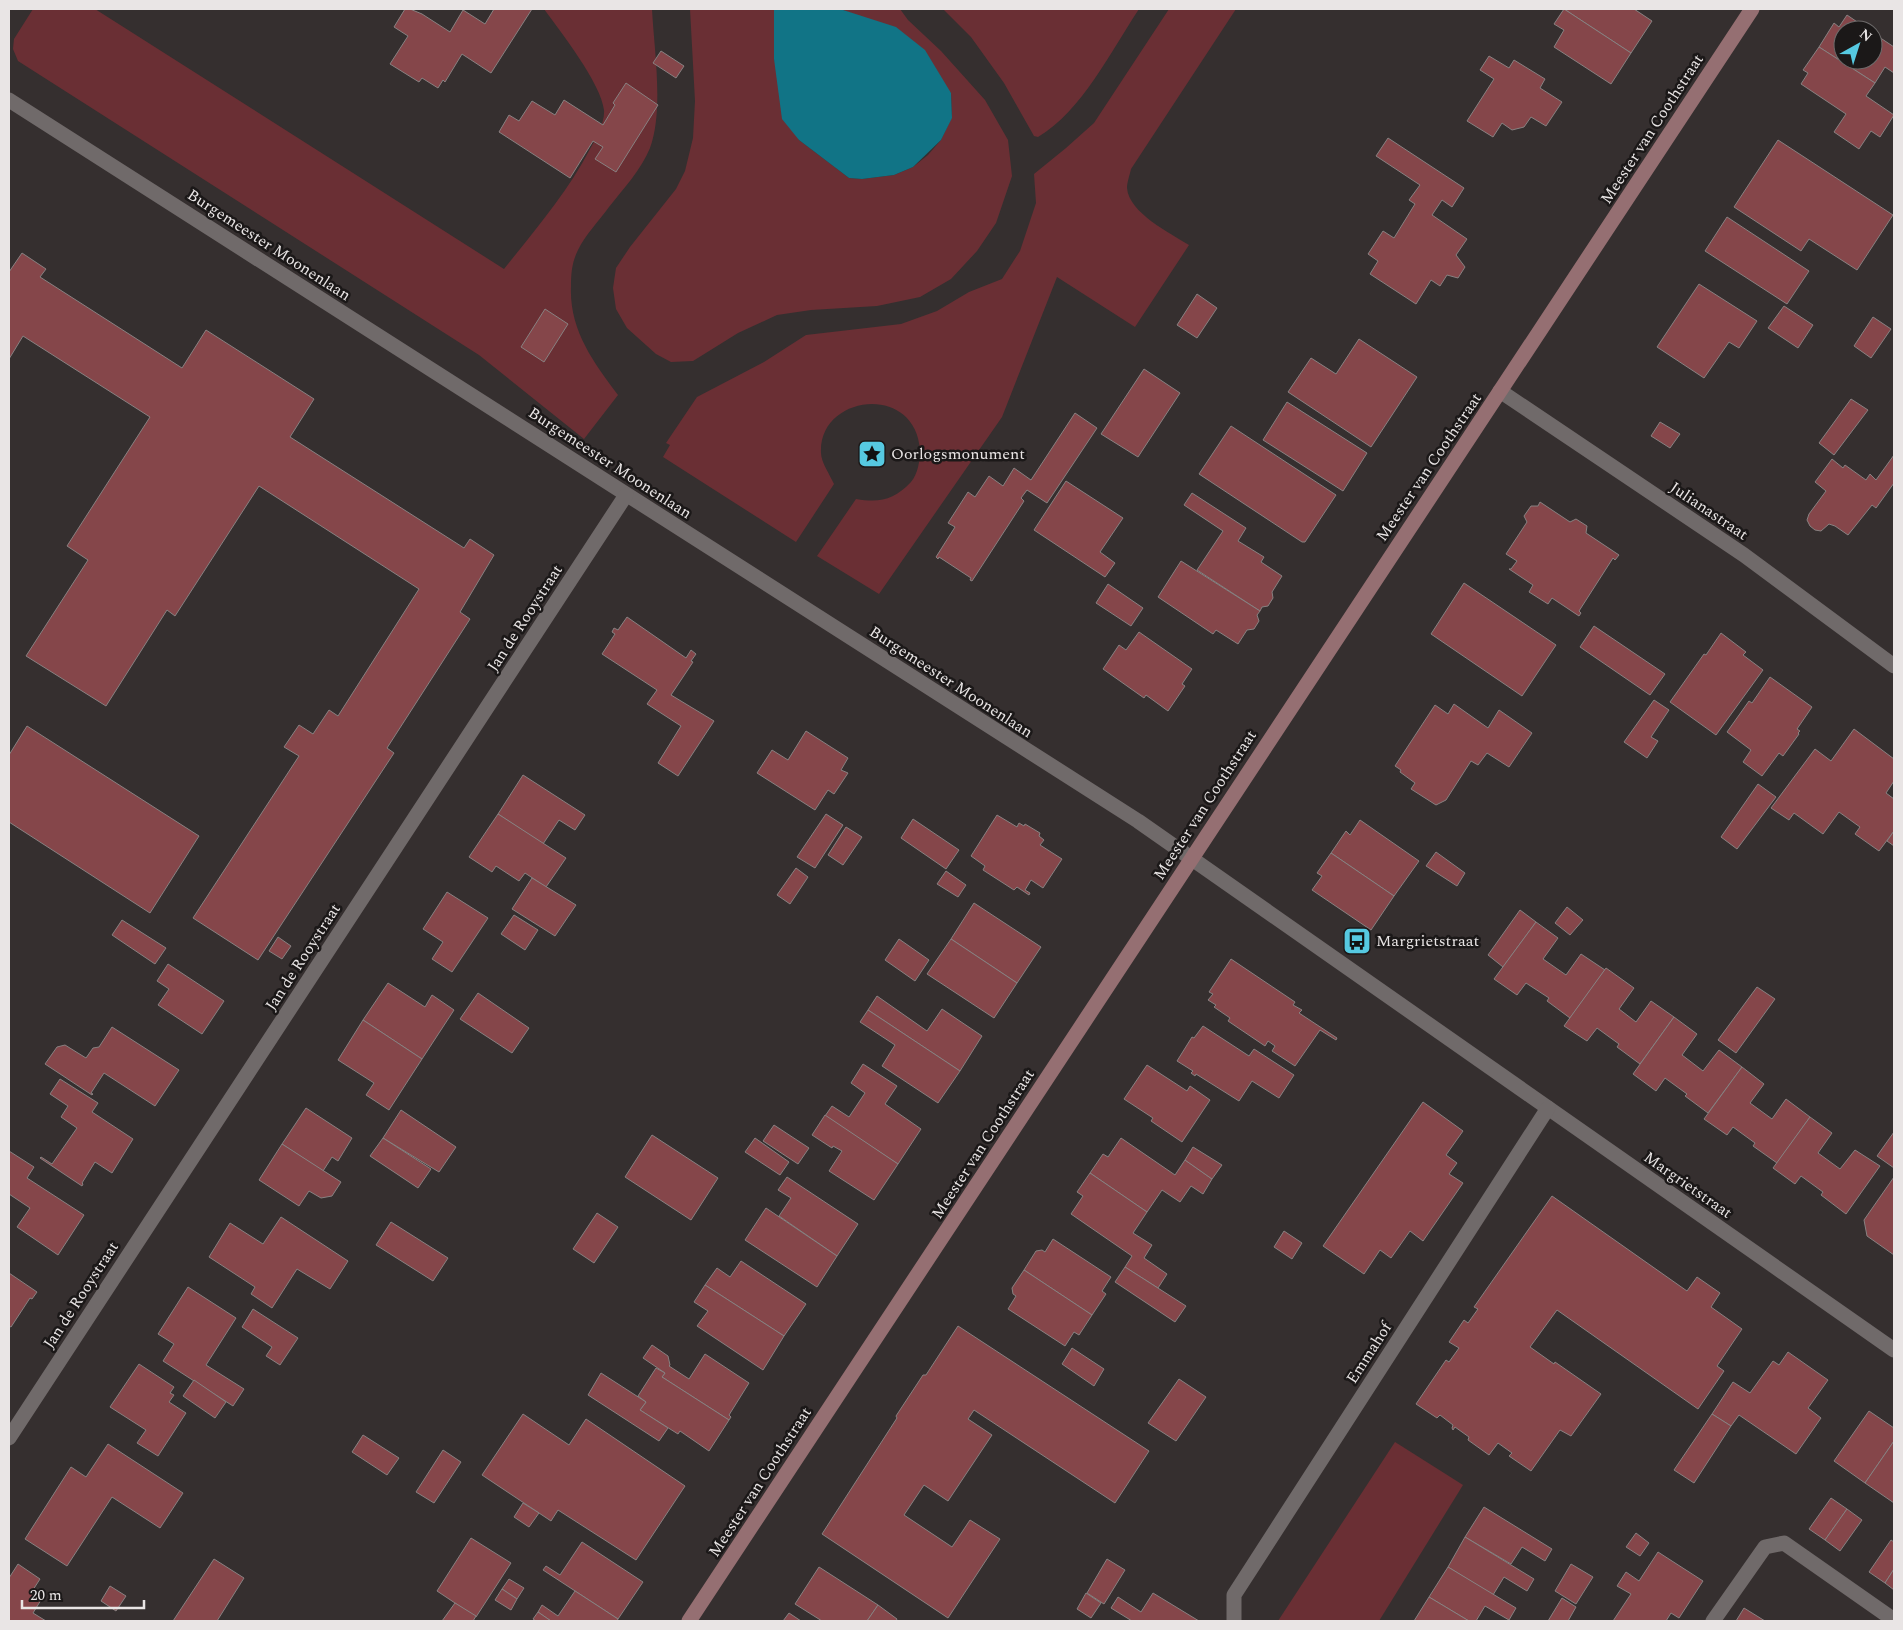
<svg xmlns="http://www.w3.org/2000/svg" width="1903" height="1630" viewBox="0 0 1903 1630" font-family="Spectral,serif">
  <rect width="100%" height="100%" fill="#352f2f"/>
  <!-- green -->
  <g fill="#6a2f34">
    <path d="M33 9H95L504 269C535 230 567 193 590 149 596 138 605 123 604 110 601 83 560 31 544 9H652C654 49 664 110 650 148 641 170 624 188 609 207 599 221 585 235 578 250 572 262 571 273 571 286 569 329 593 362 618 395L584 439 479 355 18 61 13 49 14 39Z"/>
    <path d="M690 9H774V59L799 140 849 178 862 179 894 175 913 167 928 155 941 140 952 117 951 93 856 15 840 9H900L908 20 941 51 985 100 1008 140 1012 176 996 223 977 251 951 279 920 297 877 306 811 310 777 315 738 333 693 361 671 362 656 354 627 328 616 309 613 288 616 268 630 247 676 189 685 171 693 138 695 101Z"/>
    <path d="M943 9H1139C1111 51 1082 111 1038 137L1034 136 1004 83 971 37Z"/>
    <path d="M1169 9H1236L1131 169C1130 174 1127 182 1127 188 1129 213 1170 233 1189 245L1135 327 1057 277 1002 417 879 594 817 556 856 499C880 503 894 500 911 482 918 474 920 460 920 450 915 382 818 395 821 453 821 462 830 475 834 484L796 542 663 457 670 445 666 443 697 397 764 362 806 335 901 324 937 311 969 292 1002 279 1020 251 1036 203 1034 174 1066 148 1094 123Z"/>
    <path d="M1395 1442 1463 1485 1379 1621H1278Z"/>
  </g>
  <!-- water -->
  <path fill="#117486" d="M774 9H840L896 27 925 50 951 93 952 118 941 140 913 167 894 175 862 179 849 178 799 140 782 119 774 59Z"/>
  <!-- building -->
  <g fill="#85464a" stroke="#888181">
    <path d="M405 9H410L422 14 450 32 463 10 485 24 494 9H532L491 73 462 54 445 82 443 80 438 88 422 78 419 82 390 64 408 36 394 27Z"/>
    <path d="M1564 9H1634L1652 21 1631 53Z"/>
    <path d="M1564 9 1631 53 1611 84 1554 47 1564 30 1554 24Z"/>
    <path d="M1847 15 1869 30H1843V60H1873V33L1894 47V73L1885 67 1875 83 1819 47 1834 23 1839 27Z"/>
    <path d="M1819 47 1875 83 1866 96 1894 115 1880 137 1871 131 1859 149 1834 132 1846 114 1801 84 1808 73 1803 70Z"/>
    <path d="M661 51 684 66 676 78 653 63Z"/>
    <path d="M1489 56 1509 68 1514 60 1545 79 1540 88 1562 102 1546 126 1531 117 1524 127 1512 130 1502 123 1493 137 1467 121 1494 79 1480 70Z"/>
    <path d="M626 83 658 105 616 172 595 159 603 147 593 141 570 178 499 132 509 115 519 121 532 101 555 115 564 100 603 125 615 105 613 103Z"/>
    <path d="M1388 138 1464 188 1452 207 1442 200 1432 215 1467 239 1456 255 1465 267 1458 278 1447 275 1440 286 1431 280 1416 304 1370 274 1378 261 1368 254 1383 231 1394 238 1415 204 1409 200 1420 185 1376 156Z"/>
    <path d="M1778 140 1893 215 1857 270 1809 239 1801 251 1734 207Z"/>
    <path d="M1727 217 1809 271 1787 304 1705 251Z"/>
    <path d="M22 253 46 269 40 277 182 368 206 330 314 399 290 437 464 548 470 539 494 555 460 612 470 619 387 748 394 753 258 960 193 918 299 756 284 747 299 725 313 734 329 710 338 716 419 589 259 486 175 616 167 610 106 706 26 656 88 560 67 546 150 417 23 336 9 359V272Z"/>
    <path d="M1699 284 1757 321 1739 348 1729 342 1704 378 1657 347Z"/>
    <path d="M1197 294 1217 308 1197 338 1177 325Z"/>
    <path d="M1784 306 1813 325 1798 348 1768 328Z"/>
    <path d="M545 309 568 324 544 362 521 347Z"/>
    <path d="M1873 317 1891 329 1871 358 1854 346Z"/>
    <path d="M1359 339 1417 377 1371 447 1288 392 1311 358 1336 374Z"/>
    <path d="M1144 369 1180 393 1138 457 1101 434Z"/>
    <path d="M1851 399 1868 410 1834 455 1819 443Z"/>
    <path d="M1287 402 1367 453 1343 491 1263 440Z"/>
    <path d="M1075 413 1097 428 1047 503 1027 490 1021 498 1024 501 972 581 970 580 971 578 939 557 938 559 936 557 955 527 948 523 968 492 975 497 989 476 1003 486 1014 468 1031 480Z"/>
    <path d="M1660 422 1680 434 1670 448 1651 436Z"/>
    <path d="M1231 426 1336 495 1305 542H1302L1199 474Z"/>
    <path d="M1894 455V483L1876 508 1872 505 1848 535 1835 526 1829 524 1821 531 1815 530 1810 526 1807 520 1809 514 1826 491 1815 482 1832 459 1843 468 1845 465 1866 480 1870 474 1876 480Z"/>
    <path d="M1066 481 1123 518 1100 552 1115 563 1105 577 1034 530Z"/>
    <path d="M1192 493 1246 528 1238 541 1264 557 1261 562 1282 576 1272 592 1273 598 1268 606 1262 607 1260 611 1197 570 1223 531 1184 505Z"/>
    <path d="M1540 502 1570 522 1576 519 1587 526 1586 533 1619 555 1615 560 1613 558 1579 611 1581 613 1579 616 1552 598 1548 604 1529 592 1533 585 1509 569H1511L1517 561 1506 554 1527 522 1524 516 1531 506H1538Z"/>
    <path d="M1181 561 1260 611 1257 615 1259 621 1254 629 1247 630 1238 644 1216 630 1213 634 1158 597Z"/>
    <path d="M1464 583 1556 645 1522 696 1431 634Z"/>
    <path d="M1108 584 1143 608 1131 626 1096 603Z"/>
    <path d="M627 617 686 658 691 650 696 654 691 661 693 662 671 695 714 721 678 776 658 763 681 726 647 704 657 690 602 654 615 634 612 632 614 628 618 630Z"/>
    <path d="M1594 626 1665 674 1650 695 1580 647Z"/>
    <path d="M1139 632 1192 669 1182 684 1185 686 1168 711 1146 695 1144 698 1103 669 1119 645 1126 650Z"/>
    <path d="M1721 633 1746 652 1743 655 1763 670 1716 735 1670 702 1704 654 1706 655Z"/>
    <path d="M1770 677 1812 707 1797 729 1800 731 1798 733 1799 734 1783 756 1779 753 1762 776 1743 762 1751 750 1727 732 1749 701 1752 703Z"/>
    <path d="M1654 700 1669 710 1651 737 1658 741 1647 758 1624 742Z"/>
    <path d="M1454 704 1488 728 1499 710 1532 733 1509 767 1487 753 1478 765 1471 761 1446 800 1436 805 1411 789 1415 783 1400 772 1401 770 1395 766 1435 705 1448 714Z"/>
    <path d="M27 726 199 836 150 913 9 822V755Z"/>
    <path d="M1854 729 1894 759V781L1886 793 1894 799V831L1879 851 1855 834 1860 827 1839 812 1823 834 1794 813 1789 820 1771 808 1815 749 1831 761Z"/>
    <path d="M806 731 848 758 841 770 848 773 834 794 828 790 815 810 757 773 772 750 788 760Z"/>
    <path d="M523 775 585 815 575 830 559 820 543 844 498 814Z"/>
    <path d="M1758 784 1776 797 1737 849 1721 837Z"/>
    <path d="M498 814 566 858 546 887 525 873 519 881 496 866 492 872 469 857Z"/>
    <path d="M826 814 843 825 815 868 797 857Z"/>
    <path d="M997 815 1017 827 1019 823 1024 826 1025 824 1040 833 1039 836 1044 840 1040 845 1062 859 1043 888 1031 880 1025 890 1030 893 1029 895 1017 887 1014 890 983 870 985 866 971 856Z"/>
    <path d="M913 819 959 850 946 869 901 838Z"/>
    <path d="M1360 820 1419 861 1394 896 1331 853 1346 831 1350 835Z"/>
    <path d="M846 827 862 837 843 865 828 855Z"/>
    <path d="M1894 831V846L1887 841Z"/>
    <path d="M1436 852 1465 873 1457 886 1426 866Z"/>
    <path d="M1331 853 1394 896 1371 930 1312 890 1322 876 1317 873Z"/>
    <path d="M796 868 808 877 790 904 777 895Z"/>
    <path d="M946 871 966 885 958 897 937 884Z"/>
    <path d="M532 878 576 905 555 936 512 909Z"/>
    <path d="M447 892 488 918 452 972 432 959 443 942 423 929Z"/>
    <path d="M974 903 1041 947 1017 983 951 939Z"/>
    <path d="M1567 907 1583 920 1570 935 1555 923Z"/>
    <path d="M1520 910 1536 922 1503 967 1488 955Z"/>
    <path d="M514 915 538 930 525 950 501 934Z"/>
    <path d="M122 920 166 948 155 964 112 935Z"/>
    <path d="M1536 922 1558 938 1543 959 1566 975 1581 954 1605 970 1570 1018 1547 1001 1549 998 1526 983 1517 995 1494 979Z"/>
    <path d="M278 937 291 946 282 959 269 951Z"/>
    <path d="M899 939 929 960 915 981 885 960Z"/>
    <path d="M951 939 1017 983 994 1018 927 974Z"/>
    <path d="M1231 959 1295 1002 1293 1005 1302 1010 1299 1013 1337 1038 1336 1040 1320 1030 1295 1066 1272 1051 1275 1046 1268 1041 1265 1046 1228 1021 1230 1018 1214 1007 1216 1005 1208 1000 1213 994 1209 992Z"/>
    <path d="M168 964 224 1001 202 1034 158 1005 169 989 157 981Z"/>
    <path d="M1606 968 1634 988 1619 1009 1636 1022 1651 1001 1674 1017 1640 1064 1617 1047 1619 1044 1597 1028 1587 1041 1564 1026Z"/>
    <path d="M388 983 425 1007 432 995 454 1010 422 1059 363 1020Z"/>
    <path d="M1757 987 1775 999 1736 1053 1718 1040Z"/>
    <path d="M478 993 529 1028 512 1053 460 1019Z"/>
    <path d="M877 996 927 1031 942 1009 982 1036 960 1071 868 1010Z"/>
    <path d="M868 1010 960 1071 938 1103 882 1066 895 1045 860 1022Z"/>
    <path d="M1674 1017 1697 1034 1682 1055 1703 1071 1719 1050 1742 1067 1708 1113 1685 1096 1687 1094 1665 1078 1656 1091 1633 1074Z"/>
    <path d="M363 1020 422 1059 389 1110 366 1095 374 1083 338 1060Z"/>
    <path d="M1203 1026 1249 1056 1254 1049 1294 1075 1279 1098 1252 1081 1239 1101 1196 1074 1195 1076 1191 1073 1193 1071 1177 1061 1192 1037 1194 1038Z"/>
    <path d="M112 1027 179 1070 155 1106 104 1073 91 1093 93 1094 92 1095 45 1064 57 1047 65 1045 86 1058 93 1048 99 1047Z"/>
    <path d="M863 1064 897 1086 885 1104 921 1129 898 1164 825 1116 832 1106 849 1117 865 1093 851 1083Z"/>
    <path d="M1147 1065 1187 1091 1190 1086 1210 1100 1182 1142 1151 1121 1153 1118 1124 1099Z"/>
    <path d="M1742 1067 1764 1084 1750 1103 1772 1119 1786 1099 1810 1117 1777 1163 1753 1146 1755 1143 1733 1127 1727 1135 1704 1119Z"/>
    <path d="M60 1079 98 1103 92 1112 133 1139 112 1173 95 1162 82 1183 83 1184 82 1186 40 1158 41 1157 52 1164 77 1128 61 1117 68 1106 50 1094Z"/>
    <path d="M1423 1102 1463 1131 1446 1155 1457 1163 1449 1174 1463 1183 1423 1241 1410 1231 1391 1258 1380 1250 1364 1274 1323 1246Z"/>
    <path d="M306 1108 352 1138 338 1161 332 1157 323 1171 282 1144Z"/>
    <path d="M401 1110 456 1147 439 1172 383 1138Z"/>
    <path d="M825 1115 898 1164 874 1200 829 1171 842 1151 833 1146 832 1148 812 1135Z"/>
    <path d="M1810 1117 1832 1133 1818 1153 1840 1169 1855 1150 1880 1166 1846 1214 1821 1195 1823 1192 1801 1176 1795 1184 1773 1168Z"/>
    <path d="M774 1125 809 1148 798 1164 763 1141Z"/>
    <path d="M1894 1132V1168L1877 1156Z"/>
    <path d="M652 1135 718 1178 691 1220 625 1177Z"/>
    <path d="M383 1138 431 1169 418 1188 370 1156Z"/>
    <path d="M755 1138 789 1162 780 1175 745 1152Z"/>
    <path d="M1121 1138 1175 1175 1185 1160 1212 1179 1203 1194 1191 1186 1180 1202 1162 1190 1147 1212 1090 1173 1103 1154 1108 1157Z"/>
    <path d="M282 1144 341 1182 332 1196 321 1198 309 1191 299 1206 259 1180Z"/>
    <path d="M1193 1147 1222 1165 1212 1179 1185 1160Z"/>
    <path d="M9 1151 34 1167 27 1178 84 1215 58 1255 17 1227 30 1208 9 1194Z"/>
    <path d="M1090 1173 1147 1212 1133 1233 1152 1245 1144 1258 1167 1274 1158 1288 1125 1267 1132 1256 1071 1214 1083 1196 1077 1192Z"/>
    <path d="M787 1177 858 1224 837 1256 779 1216 791 1198 778 1190Z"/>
    <path d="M1894 1177V1255L1867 1236 1864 1220Z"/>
    <path d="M1552 1196 1687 1291 1697 1277 1720 1293 1711 1307 1742 1329 1717 1366 1724 1371 1698 1409 1557 1310 1530 1347 1554 1364 1555 1362 1601 1394 1571 1436 1560 1430 1531 1471 1509 1456 1512 1453 1498 1443 1489 1455 1468 1440 1469 1437 1455 1427 1453 1430 1452 1428 1453 1425 1440 1415 1437 1418 1416 1404 1446 1360 1449 1362 1459 1348 1449 1342 1464 1320 1468 1323 1478 1309 1474 1307Z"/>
    <path d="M766 1208 837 1256 817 1287 745 1240Z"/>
    <path d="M597 1213 618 1227 594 1263 573 1249Z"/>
    <path d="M281 1217 348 1261 330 1289 297 1269 272 1308 251 1294 255 1287 209 1257 230 1223 263 1244Z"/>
    <path d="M391 1222 448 1258 433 1281 376 1245Z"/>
    <path d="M1284 1231 1302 1243 1292 1259 1274 1247Z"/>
    <path d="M1053 1239 1111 1277 1102 1291 1106 1294 1092 1315 1024 1270 1036 1251 1042 1250 1045 1252Z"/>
    <path d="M741 1261 806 1304 784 1336 705 1285 717 1268 730 1277Z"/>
    <path d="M1125 1267 1186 1306 1175 1322 1115 1282Z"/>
    <path d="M1024 1270 1092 1315 1079 1335 1074 1332 1065 1346 1008 1309 1016 1296 1013 1294 1012 1288Z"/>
    <path d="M9 1273 37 1292 32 1299 30 1298 11 1327 9 1326Z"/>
    <path d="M705 1285 784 1336 763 1370 697 1326 708 1311 694 1302Z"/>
    <path d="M188 1287 236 1318 206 1365 244 1389 233 1406 163 1361 174 1344 158 1334Z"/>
    <path d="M253 1309 298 1338 280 1365 266 1356 272 1347 242 1327Z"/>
    <path d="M958 1326 1149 1451 1115 1503 974 1410 968 1419 992 1435 948 1501 924 1485 904 1515 952 1547 970 1520 1000 1539 948 1618 822 1534 897 1418 896 1416 923 1375H926Z"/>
    <path d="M652 1345 668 1356 670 1365 669 1366 689 1379 705 1354 749 1383 729 1415 731 1417 729 1420 662 1377 665 1373 643 1358Z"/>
    <path d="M1072 1348 1104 1369 1094 1386 1062 1364Z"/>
    <path d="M1788 1352 1828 1380 1808 1408 1821 1418 1796 1454 1739 1415 1731 1426 1712 1414 1733 1382 1750 1393 1773 1361 1779 1365Z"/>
    <path d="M139 1364 174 1387 170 1393 174 1395 169 1402 186 1413 158 1456 137 1443 146 1430 110 1407Z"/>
    <path d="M656 1368 665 1373 662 1377 729 1420 709 1451 680 1431 678 1434 640 1410 646 1402 638 1396Z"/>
    <path d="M601 1373 646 1402 640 1410 668 1428 659 1441 588 1395Z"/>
    <path d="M1179 1379 1206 1397 1176 1441 1148 1423Z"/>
    <path d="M194 1380 226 1402 215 1418 183 1396Z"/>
    <path d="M1869 1411 1894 1428V1441L1865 1483 1834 1461Z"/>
    <path d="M523 1414 569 1445 586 1419 685 1486 636 1560 558 1510 551 1521 482 1475Z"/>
    <path d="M1712 1414 1731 1426 1694 1483 1674 1470Z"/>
    <path d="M363 1435 399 1458 387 1475 352 1452Z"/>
    <path d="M1894 1441V1503L1865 1483Z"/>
    <path d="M108 1444 183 1493 160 1528 112 1497 67 1566 25 1539 71 1467 86 1477Z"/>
    <path d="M443 1450 461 1462 434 1503 416 1492Z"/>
    <path d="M1831 1498 1847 1509 1825 1540 1809 1529Z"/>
    <path d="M523 1503 539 1513 529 1527 514 1517Z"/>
    <path d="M1484 1507 1552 1549 1545 1561 1522 1547 1511 1564 1465 1537Z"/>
    <path d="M1847 1509 1862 1520 1840 1551 1825 1540Z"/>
    <path d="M1636 1533 1649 1543 1640 1556 1626 1547Z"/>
    <path d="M1465 1537 1534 1579 1527 1591 1504 1577 1493 1595 1448 1567Z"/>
    <path d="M471 1538 511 1563 476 1617 437 1591Z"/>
    <path d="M1891 1540 1894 1542V1569L1885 1583 1869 1572Z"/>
    <path d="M582 1542 643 1582 618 1619 543 1570 546 1566 560 1575Z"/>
    <path d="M1658 1552 1703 1581 1679 1618 1671 1613 1666 1621H1613L1631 1594 1617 1586 1626 1572 1639 1581Z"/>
    <path d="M214 1559 244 1578 217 1621H173Z"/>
    <path d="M1107 1559 1125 1570 1104 1604 1087 1593Z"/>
    <path d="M18 1564 40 1579 31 1593 41 1600 33 1613 46 1621H9V1578Z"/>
    <path d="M1571 1564 1593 1577 1576 1604 1555 1591Z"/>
    <path d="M819 1567 878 1605 867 1621H822L795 1604Z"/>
    <path d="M1448 1567 1516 1608 1509 1620 1485 1606 1476 1621H1469L1429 1597Z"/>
    <path d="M1894 1569V1590L1885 1583Z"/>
    <path d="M509 1579 524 1588 517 1599 502 1589Z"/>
    <path d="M110 1586 126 1596 116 1611 101 1601Z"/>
    <path d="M502 1589 517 1599 511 1610 495 1600Z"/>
    <path d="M575 1591 618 1619 617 1621H551L538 1612 542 1605 558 1616Z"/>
    <path d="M1086 1593 1101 1603 1091 1618 1077 1609Z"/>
    <path d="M1153 1593 1199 1621H1132L1111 1608 1118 1597 1141 1612Z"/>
    <path d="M1429 1597 1469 1621H1414Z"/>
    <path d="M1562 1598 1576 1607 1568 1621H1548Z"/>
    <path d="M455 1603 476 1616 473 1621H442Z"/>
    <path d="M878 1605 897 1619 896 1621H867Z"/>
    <path d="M1744 1608 1765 1621H1736Z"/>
    <path d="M538 1612 551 1621H536L533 1619Z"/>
    <path d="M789 1613 801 1621H783Z"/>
  </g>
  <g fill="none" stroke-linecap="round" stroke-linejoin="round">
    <!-- street -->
    <g stroke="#706a6a" stroke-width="15">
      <path d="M9 100 1138 821 1894 1350"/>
      <path d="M1500 391 1744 555 1894 666"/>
      <path d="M9 1438 626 495"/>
      <path d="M1234 1621V1595L1548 1108"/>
      <path d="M1713 1621 1765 1547 1784 1543 1894 1620"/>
    </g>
    <!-- secondary -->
    <path stroke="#956f72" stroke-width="15" d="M689 1621 1752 9"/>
  </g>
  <!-- icons -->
  <defs>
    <symbol id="sight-square" viewBox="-11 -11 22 22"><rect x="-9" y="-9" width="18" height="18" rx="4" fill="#56c9e1" stroke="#1b1818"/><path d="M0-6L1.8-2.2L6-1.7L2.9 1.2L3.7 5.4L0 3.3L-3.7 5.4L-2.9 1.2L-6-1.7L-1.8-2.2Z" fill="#111"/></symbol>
    <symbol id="bus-square" viewBox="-11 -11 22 22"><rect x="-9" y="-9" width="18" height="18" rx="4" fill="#56c9e1" stroke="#1b1818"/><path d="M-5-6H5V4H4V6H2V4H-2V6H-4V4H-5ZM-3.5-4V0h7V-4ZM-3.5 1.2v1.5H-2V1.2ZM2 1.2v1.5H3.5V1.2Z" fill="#111"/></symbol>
  </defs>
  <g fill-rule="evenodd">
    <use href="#sight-square" x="856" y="438" width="32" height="32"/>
    <use href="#bus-square" x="1341" y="925" width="32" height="32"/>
  </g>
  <g text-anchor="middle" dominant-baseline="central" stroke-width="5" stroke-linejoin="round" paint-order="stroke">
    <!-- street labels -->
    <g font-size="16" fill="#e9e5e5" stroke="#1b1818">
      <text transform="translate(1652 129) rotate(-57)">Meester van Coothstraat</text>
      <text transform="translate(269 245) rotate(33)">Burgemeester Moonenlaan</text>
      <text transform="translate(610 463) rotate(33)">Burgemeester Moonenlaan</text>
      <text transform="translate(1429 467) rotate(-56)">Meester van Coothstraat</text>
      <text transform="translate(1709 511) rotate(34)">Julianastraat</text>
      <text transform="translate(525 618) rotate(-57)">Jan de Rooystraat</text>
      <text transform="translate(951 682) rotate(33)">Burgemeester Moonenlaan</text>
      <text transform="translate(1205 805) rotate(-57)">Meester van Coothstraat</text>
      <text transform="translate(303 957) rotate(-57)">Jan de Rooystraat</text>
      <text transform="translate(983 1144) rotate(-57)">Meester van Coothstraat</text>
      <text transform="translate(1688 1185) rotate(35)">Margrietstraat</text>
      <text transform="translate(81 1295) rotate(-57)">Jan de Rooystraat</text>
      <text transform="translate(1369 1353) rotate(-57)">Emmahof</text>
      <text transform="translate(760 1482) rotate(-57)">Meester van Coothstraat</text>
    </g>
    <!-- poi labels -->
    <g font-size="16" fill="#e9e5e5" stroke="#1b1818" text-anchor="start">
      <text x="891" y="454">Oorlogsmonument</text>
      <text x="1376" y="941">Margrietstraat</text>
    </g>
  </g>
  <!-- border -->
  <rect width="1903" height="1630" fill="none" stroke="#e9e5e5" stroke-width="20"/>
  <!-- north arrow -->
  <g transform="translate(1858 45) rotate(39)"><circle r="24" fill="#1b1818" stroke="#6d6a6a"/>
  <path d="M0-4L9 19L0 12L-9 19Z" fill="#56c9e1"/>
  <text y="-8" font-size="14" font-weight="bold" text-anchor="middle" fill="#e9e5e5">N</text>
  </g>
  <!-- scale -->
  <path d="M22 1600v8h122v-8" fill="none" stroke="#e9e5e5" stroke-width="2.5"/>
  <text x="30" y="1600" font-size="15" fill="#e9e5e5" stroke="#1b1818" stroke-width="4" paint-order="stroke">20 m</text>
</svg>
